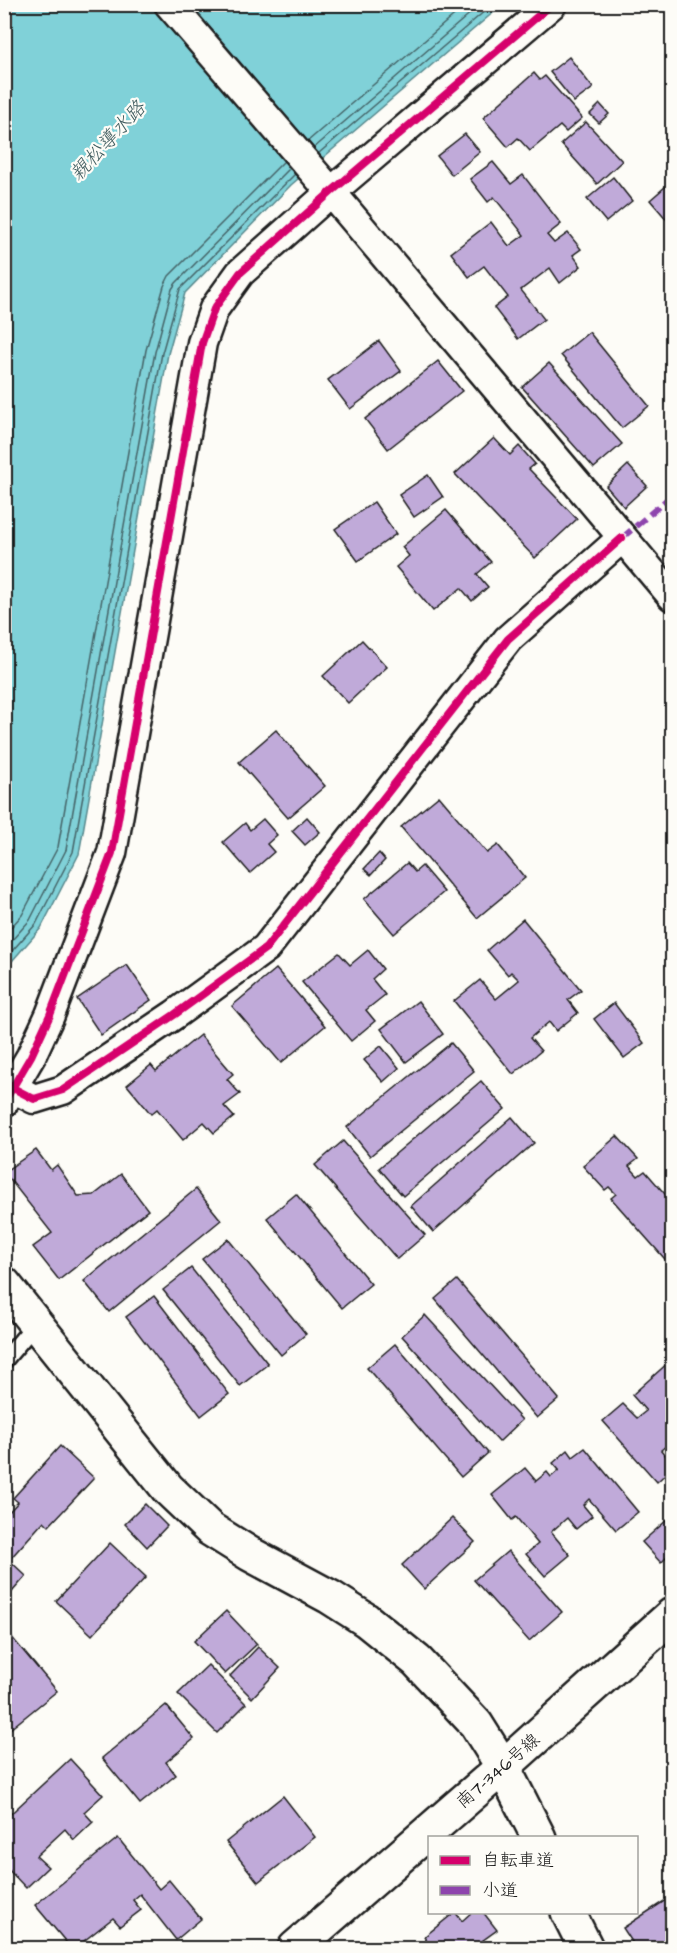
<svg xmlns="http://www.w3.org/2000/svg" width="677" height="1953" viewBox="0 0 677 1953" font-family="'Architects Daughter','Klee One',sans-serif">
  <rect width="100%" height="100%" fill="#fdfcf7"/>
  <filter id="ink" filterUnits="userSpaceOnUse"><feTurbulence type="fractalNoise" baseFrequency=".0167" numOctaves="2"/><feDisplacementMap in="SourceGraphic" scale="12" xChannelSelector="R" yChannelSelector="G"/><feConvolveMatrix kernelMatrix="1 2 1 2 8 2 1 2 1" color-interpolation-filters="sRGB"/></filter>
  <g filter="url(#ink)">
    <!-- water -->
    <path fill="#80d1d8" stroke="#58898d" stroke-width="1.5" d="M5 5H502L291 185 185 293 168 354 79 854 41 928 5 969Z"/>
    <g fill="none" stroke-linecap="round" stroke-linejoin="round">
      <!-- shore -->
      <g stroke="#446467" stroke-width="1.5">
        <path d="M308 141 467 4"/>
        <path d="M314 148 481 4"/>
        <path d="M319 153 493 4"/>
        <path d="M4 935 22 915 58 847 146 350 164 286 169 276 284 161"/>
        <path d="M4 949 30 920 66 850 155 352 172 289 176 283 290 168"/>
        <path d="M4 960 36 924 73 852 162 353 180 289 295 174"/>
      </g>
    </g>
    <!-- building -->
    <g fill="#c0aad9" stroke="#1c1c1c" stroke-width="1.5">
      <path d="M569 57 593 88 574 102 550 72Z"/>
      <path d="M534 73 540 80 545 76 582 118 566 132 560 126 530 151 518 138 508 147 483 118Z"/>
      <path d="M600 104 609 114 599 123 590 114Z"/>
      <path d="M586 122 622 161 597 184 561 144Z"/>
      <path d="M465 134 480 152 452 175 437 156Z"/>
      <path d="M493 162 511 184 523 175 561 224 547 235 554 243 568 233 581 249 573 255 581 266 560 283 550 268 521 290 544 319 518 339 494 308 508 297 484 266 469 277 451 253 491 222 509 246 524 235 494 197 488 202 470 179Z"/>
      <path d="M613 177 632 201 606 222 587 199Z"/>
      <path d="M672 181V218L668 221 650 200Z"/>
      <path d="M589 332 649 406 622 428 561 355Z"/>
      <path d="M379 341 401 371 350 409 328 380Z"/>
      <path d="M438 361 462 391 388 449 365 419Z"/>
      <path d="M549 363 622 444 594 468 522 387Z"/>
      <path d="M494 438 510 455 519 446 535 464 529 469 577 519 535 558 455 474Z"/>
      <path d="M628 465 647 486 624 507 606 486Z"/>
      <path d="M428 475 443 497 414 517 399 495Z"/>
      <path d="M374 502 396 534 358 561 335 529Z"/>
      <path d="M446 510 491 562 477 574 488 587 472 601 461 588 433 611 396 567 409 556 402 547Z"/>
      <path d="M362 640 387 667 348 703 323 676Z"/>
      <path d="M276 730 325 786 288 818 239 762Z"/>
      <path d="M439 796 487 853 498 845 525 878 477 918 401 827Z"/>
      <path d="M307 817 320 832 305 845 292 831Z"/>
      <path d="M263 819 277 835 267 844 274 852 250 873 223 842 245 823 250 830Z"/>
      <path d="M379 853 385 860 371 875 364 869Z"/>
      <path d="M407 863 415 872 422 866 444 892 394 934 364 899Z"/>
      <path d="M523 919 581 990 568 1000 578 1013 556 1031 549 1022 530 1038 541 1051 513 1074 454 1001 480 980 496 999 519 980 511 972 508 975 487 950Z"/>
      <path d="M368 950 383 969 372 979 385 995 366 1010 375 1021 351 1041 302 982 339 953 350 965Z"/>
      <path d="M127 965 151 1000 101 1035 77 999Z"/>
      <path d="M276 969 325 1026 281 1063 232 1006Z"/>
      <path d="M418 1001 443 1034 406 1062 381 1029Z"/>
      <path d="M614 1003 644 1043 624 1058 594 1019Z"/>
      <path d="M200 1035 233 1074 227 1079 240 1094 224 1106 234 1117 214 1133 204 1122 183 1140 157 1109 151 1114 127 1085 151 1065 156 1071Z"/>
      <path d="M451 1043 474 1071 370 1156 347 1127Z"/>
      <path d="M381 1046 399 1068 383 1082 364 1060Z"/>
      <path d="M481 1081 505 1109 403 1196 379 1168Z"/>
      <path d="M512 1117 534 1143 433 1232 411 1206Z"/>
      <path d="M617 1136 638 1159 629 1166 638 1176 645 1171 672 1202V1267L611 1198 616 1194 609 1187 605 1190 583 1166Z"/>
      <path d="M343 1141 425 1235 397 1259 315 1165Z"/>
      <path d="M36 1150 51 1170 57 1165 78 1196 94 1195 121 1174 148 1210 59 1280 33 1247 52 1233 4 1172Z"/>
      <path d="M196 1189 221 1220 109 1312 84 1281Z"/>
      <path d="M296 1194 371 1284 342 1308 267 1218Z"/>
      <path d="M228 1239 306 1334 281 1355 202 1259Z"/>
      <path d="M191 1268 268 1364 240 1386 163 1290Z"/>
      <path d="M457 1280 559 1399 537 1418 435 1299Z"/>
      <path d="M154 1296 229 1394 201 1416 126 1317Z"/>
      <path d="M425 1315 522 1420 499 1442 402 1336Z"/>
      <path d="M395 1344 488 1453 461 1477 367 1368Z"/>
      <path d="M669 1362 672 1365V1441L661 1450 672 1463V1468L657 1482 603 1421 623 1404 637 1418 646 1411 632 1395Z"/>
      <path d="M60 1446 94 1478 49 1526 44 1521 9 1560 26 1576 5 1600 4 1510 8 1513 18 1502 13 1498Z"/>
      <path d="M585 1448 638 1512 616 1530 589 1499 583 1505 592 1516 576 1529 567 1518 551 1532 570 1555 545 1576 526 1554 538 1544 516 1517 512 1520 492 1495 525 1468 536 1481 547 1472 551 1477 559 1470 553 1463 568 1450 573 1457Z"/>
      <path d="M145 1504 167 1526 147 1547 125 1524Z"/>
      <path d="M452 1518 475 1542 424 1589 402 1565Z"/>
      <path d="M667 1520 672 1525V1552L661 1563 642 1542Z"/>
      <path d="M110 1543 146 1577 92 1635 56 1601Z"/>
      <path d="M508 1551 562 1612 529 1641 474 1580Z"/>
      <path d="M226 1611 257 1644 225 1674 194 1641Z"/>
      <path d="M4 1628 57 1691 4 1734Z"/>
      <path d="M258 1647 280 1668 252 1698 230 1676Z"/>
      <path d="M208 1665 246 1704 217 1733 178 1694Z"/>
      <path d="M166 1705 194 1739 166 1762 176 1775 140 1804 102 1758Z"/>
      <path d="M70 1759 103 1795 84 1812 93 1822 74 1840 65 1829 36 1856 48 1867 26 1888 4 1865V1820Z"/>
      <path d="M283 1796 315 1837 258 1882 226 1842Z"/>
      <path d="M118 1838 159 1889 169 1880 201 1919 176 1940 140 1894 133 1900 141 1910 120 1926 113 1918 75 1948H71L35 1905Z"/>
      <path d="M672 1896V1948H636L623 1928Z"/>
      <path d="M455 1912 462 1921 472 1912H483L497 1930 472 1948H423L429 1944 424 1937Z"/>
    </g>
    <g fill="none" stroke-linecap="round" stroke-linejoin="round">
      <defs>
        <path id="lane" d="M4 1361 36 1323"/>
        <g id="street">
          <path d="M169 4 331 192 672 596"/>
          <path d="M4 1080 13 1088 34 1099 63 1090 174 1015 266 948 508 639 622 538"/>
          <path d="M4 1102 31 1056 50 1015 112 853 202 343 214 309 240 273 331 192 552 4"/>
        </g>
        <g id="secondary">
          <path d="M4 1284 168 1489 210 1529 250 1554 330 1597 366 1620 417 1661 476 1724 503 1767 539 1838"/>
          <path d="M568 1912 586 1948"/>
          <path d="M295 1948 503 1767 672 1615"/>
        </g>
      </defs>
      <!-- lane casing -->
      <use href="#lane" stroke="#1c1c1c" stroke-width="20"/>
      <!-- street casing -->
      <use href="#street" stroke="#1c1c1c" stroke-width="33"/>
      <!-- secondary casing -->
      <use href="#secondary" stroke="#1c1c1c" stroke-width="38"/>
      <!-- lane -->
      <use href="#lane" stroke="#fdfcf7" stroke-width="15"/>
      <!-- street -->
      <use href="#street" stroke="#fdfcf7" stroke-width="28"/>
      <!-- secondary -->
      <use href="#secondary" stroke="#fdfcf7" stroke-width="33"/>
      <!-- quiet -->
      <path stroke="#8e44ad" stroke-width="6" stroke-dasharray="12 6" stroke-linecap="butt" d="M622 538 672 495"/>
      <defs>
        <g id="cycleway">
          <path d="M4 1080 13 1088 34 1099 63 1090 174 1015 266 948 508 639 622 538"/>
          <path d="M4 1102 31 1056 50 1015 112 853 202 343 214 309 240 273 331 192 552 4"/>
        </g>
      </defs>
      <!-- cycleway casing -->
      <use href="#cycleway" stroke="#fdfcf7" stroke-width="11"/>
      <!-- cycleway -->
      <use href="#cycleway" stroke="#d6006c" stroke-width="8"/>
    </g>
  </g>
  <g text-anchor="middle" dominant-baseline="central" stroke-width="4.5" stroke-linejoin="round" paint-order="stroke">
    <!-- street labels -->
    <g font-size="18" fill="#1c1c1c" stroke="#fdfcf7">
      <text transform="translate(498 1771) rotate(-41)">南7-346号線</text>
    </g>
    <!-- water labels -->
    <g font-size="20" font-style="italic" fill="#3f5b5e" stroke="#fdfcf7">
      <text transform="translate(108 141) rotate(-47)">親松導水路</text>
    </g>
  </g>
  <!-- margin -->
  <rect width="677" height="1953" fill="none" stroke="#fdfcf7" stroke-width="24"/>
  <rect x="12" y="12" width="653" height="1929" fill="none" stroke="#1c1c1c" stroke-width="2" filter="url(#ink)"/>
  <!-- legend -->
  <rect x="428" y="1836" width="210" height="78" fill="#fdfcf7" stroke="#a3a29f" stroke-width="1.5"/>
  <rect x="440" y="1856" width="30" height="9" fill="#d6006c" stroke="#a3a29f" stroke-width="1.5"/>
  <text x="482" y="1866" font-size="18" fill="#1c1c1c">自転車道</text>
  <rect x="440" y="1886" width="30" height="9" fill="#8e44ad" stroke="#a3a29f" stroke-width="1.5"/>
  <text x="482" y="1896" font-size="18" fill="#1c1c1c">小道</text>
</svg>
